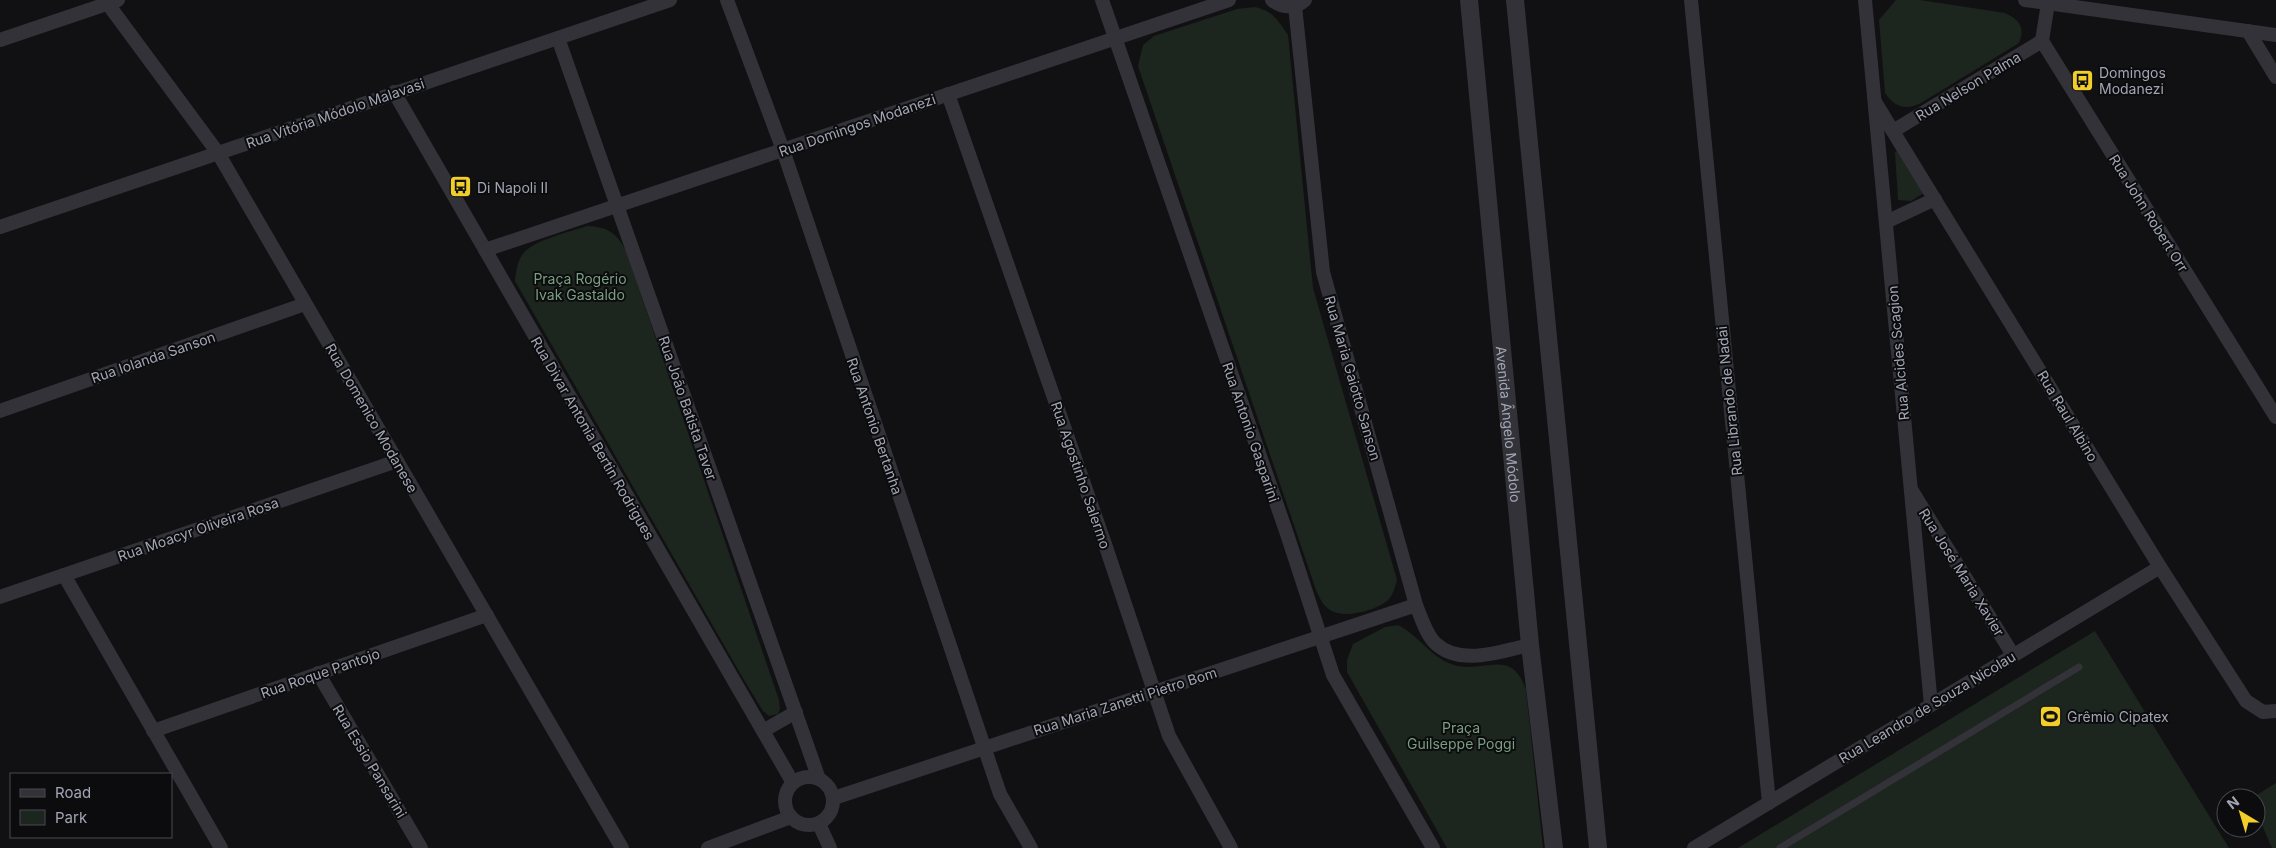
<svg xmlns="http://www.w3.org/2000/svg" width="2276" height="848" viewBox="0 0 2276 848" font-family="Inter,sans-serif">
  <rect width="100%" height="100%" fill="#111113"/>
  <!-- green -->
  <g fill="#1d251f">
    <path d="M1896 0H1920L2005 13C2020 20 2025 28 2019 43L1921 103C1905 111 1895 107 1885 93L1879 20Z"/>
    <path d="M1255 7C1273 11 1278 20 1288 35L1313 288 1397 580C1395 587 1393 596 1387 601 1374 611 1344 619 1330 610 1322 605 1320 598 1316 590L1138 66 1143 45 1154 36 1237 9Z"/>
    <path d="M1898 151 1924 193 1911 201 1898 200 1895 152Z"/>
    <path d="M587 226C608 227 617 233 626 251L779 700 780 709 778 714 769 716 763 711 744 680 515 281C516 272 517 263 522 255 532 240 570 232 587 226Z"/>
    <path d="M1398 625C1418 635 1430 656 1451 664 1482 676 1511 645 1526 690L1543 848H1447L1347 672V660L1353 644 1385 627Z"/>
    <path d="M2095 631 2229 848H1738Z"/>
    <path d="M2276 783V848H2272L2256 811V798H2252Z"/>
  </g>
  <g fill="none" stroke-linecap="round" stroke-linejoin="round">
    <!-- service -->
    <path stroke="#323238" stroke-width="7" d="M1780 848 2079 667"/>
    <!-- minor -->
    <g stroke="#323238" stroke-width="14">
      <path d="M105 0 218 153 622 848"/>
      <path d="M727 0 783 150 1000 794 1031 848"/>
      <path d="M1102 0 1287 534 1333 675 1433 848"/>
      <path d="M1272 0C1282 8 1295 9 1305 0"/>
      <path d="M1691 0 1769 803"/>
      <path d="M1865 0 1931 705"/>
      <path d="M2025 0 2276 35"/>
      <path d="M2048 3 2042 41 2276 417"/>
      <path d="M1295 6 1323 272 1416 605C1421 617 1426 634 1435 643 1460 667 1501 651 1530 645"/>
      <path d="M2248 31 2276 77"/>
      <path d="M558 38 819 779"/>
      <path d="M0 40 118 0"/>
      <path d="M394 92 793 783"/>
      <path d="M948 94 1105 544 1169 736 1231 848"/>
      <path d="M1875 102 2160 567 2246 701 2263 712 2276 711"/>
      <path d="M1893 131 2042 41"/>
      <path d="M1886 222 1935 199"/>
      <path d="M0 227 670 0"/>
      <path d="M485 250 1229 0"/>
      <path d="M0 411 305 304"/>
      <path d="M1912 491 2013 655"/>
      <path d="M64 575 221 848"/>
      <path d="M0 597 397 461"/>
      <path d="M318 673 421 848"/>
      <path d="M153 731 487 615"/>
      <path d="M763 731 796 712"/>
      <circle cx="809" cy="801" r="24"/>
      <path d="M834 798 1416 605"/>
      <path d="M819 824 830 848"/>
      <path d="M708 848 791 817"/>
      <path d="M1694 848 2160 567"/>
    </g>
    <!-- tertiary -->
    <g stroke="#323238" stroke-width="18">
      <path id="s1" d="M1469 0 1530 645 1554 848"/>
      <path d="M1515 0 1598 848"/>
    </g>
  </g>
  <!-- icons -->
  <defs>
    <symbol id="bus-square" viewBox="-11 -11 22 22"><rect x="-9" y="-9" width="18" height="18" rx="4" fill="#f2ce2a" stroke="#0c0c0e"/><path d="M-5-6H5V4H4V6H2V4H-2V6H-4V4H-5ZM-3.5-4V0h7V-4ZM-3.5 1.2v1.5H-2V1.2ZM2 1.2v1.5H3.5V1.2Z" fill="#111"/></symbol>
    <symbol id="stadium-square" viewBox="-11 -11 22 22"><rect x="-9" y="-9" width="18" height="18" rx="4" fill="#f2ce2a" stroke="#0c0c0e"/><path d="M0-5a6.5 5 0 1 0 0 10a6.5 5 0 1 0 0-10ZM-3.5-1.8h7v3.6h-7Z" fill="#111"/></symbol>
  </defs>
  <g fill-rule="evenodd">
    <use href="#bus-square" x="2070" y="68" width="25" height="25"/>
    <use href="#bus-square" x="448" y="174" width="25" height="25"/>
    <use href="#stadium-square" x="2038" y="704" width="25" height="25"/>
  </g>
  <g text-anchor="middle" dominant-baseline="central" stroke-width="4" stroke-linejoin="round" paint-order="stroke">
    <!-- poi labels -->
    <g font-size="14" fill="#a2a5b4" stroke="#0c0c0e" text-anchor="start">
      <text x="2099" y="72">Domingos<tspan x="2099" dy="16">Modanezi</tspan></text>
      <text x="477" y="187">Di Napoli II</text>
      <text x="2067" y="716">Grêmio Cipatex</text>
    </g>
    <!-- street labels -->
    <g font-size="14" fill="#a2a5b4" stroke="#0c0c0e">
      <text transform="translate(1968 86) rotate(-31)">Rua Nelson Palma</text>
      <text transform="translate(335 113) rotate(-19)">Rua Vitória Módolo Malavasi</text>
      <text transform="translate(857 125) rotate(-19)">Rua Domingos Modanezi</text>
      <text transform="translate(2149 213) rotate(58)">Rua John Robert Orr</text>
      <text transform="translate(1898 353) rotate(-95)">Rua Alcides Scagion</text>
      <text transform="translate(153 357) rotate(-19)">Rua Iolanda Sanson</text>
      <text transform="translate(1353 378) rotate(74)">Rua Maria Gaiotto Sanson</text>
      <text transform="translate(1729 401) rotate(-96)">Rua Librando de Nadai</text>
      <text transform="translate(688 408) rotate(71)">Rua João Batista Taver</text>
      <text transform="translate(2068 416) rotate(59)">Rua Raul Albino</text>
      <text transform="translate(372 418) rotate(60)">Rua Domenico Modanese</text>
      <text stroke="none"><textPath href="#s1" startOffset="426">Avenida Ângelo Módolo</textPath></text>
      <text transform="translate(875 426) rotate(71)">Rua Antonio Bertanha</text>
      <text transform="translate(1251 432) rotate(71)">Rua Antonio Gasparini</text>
      <text transform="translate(593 438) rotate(60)">Rua Divar Antonia Bertin Rodrigues</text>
      <text transform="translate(1081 475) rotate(71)">Rua Agostinho Salermo</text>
      <text transform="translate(198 529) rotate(-19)">Rua Moacyr Oliveira Rosa</text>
      <text transform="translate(1962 572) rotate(58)">Rua José Maria Xavier</text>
      <text transform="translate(320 673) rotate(-19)">Rua Roque Pantojo</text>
      <text transform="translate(1125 701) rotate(-18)">Rua Maria Zanetti Pietro Bom</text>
      <text transform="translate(1927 707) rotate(-31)">Rua Leandro de Souza Nicolau</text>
      <text transform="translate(370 761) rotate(59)">Rua Essio Pansarini</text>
    </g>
    <!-- park labels -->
    <g font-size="14" fill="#799f81" stroke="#0c0c0e">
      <text x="580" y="278">Praça Rogério<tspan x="580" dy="16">Ivak Gastaldo</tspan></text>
      <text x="1461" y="727">Praça<tspan x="1461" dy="16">Guilseppe Poggi</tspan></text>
    </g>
  </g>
  <!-- legend -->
  <rect x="10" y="773" width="162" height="65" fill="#0c0c0e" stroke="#484950"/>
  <rect x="20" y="789" width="25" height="8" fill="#323238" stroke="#484950"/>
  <text x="55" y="798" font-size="15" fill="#a2a5b4">Road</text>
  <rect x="20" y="810" width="25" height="15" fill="#1d251f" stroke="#484950"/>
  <text x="55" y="823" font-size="15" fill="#a2a5b4">Park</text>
  <!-- north arrow -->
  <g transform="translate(2241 813) rotate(322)"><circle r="24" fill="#0c0c0e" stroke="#484950"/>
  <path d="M0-4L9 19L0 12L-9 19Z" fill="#f2ce2a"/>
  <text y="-8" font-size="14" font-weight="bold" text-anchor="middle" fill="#a2a5b4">N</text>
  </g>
</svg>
